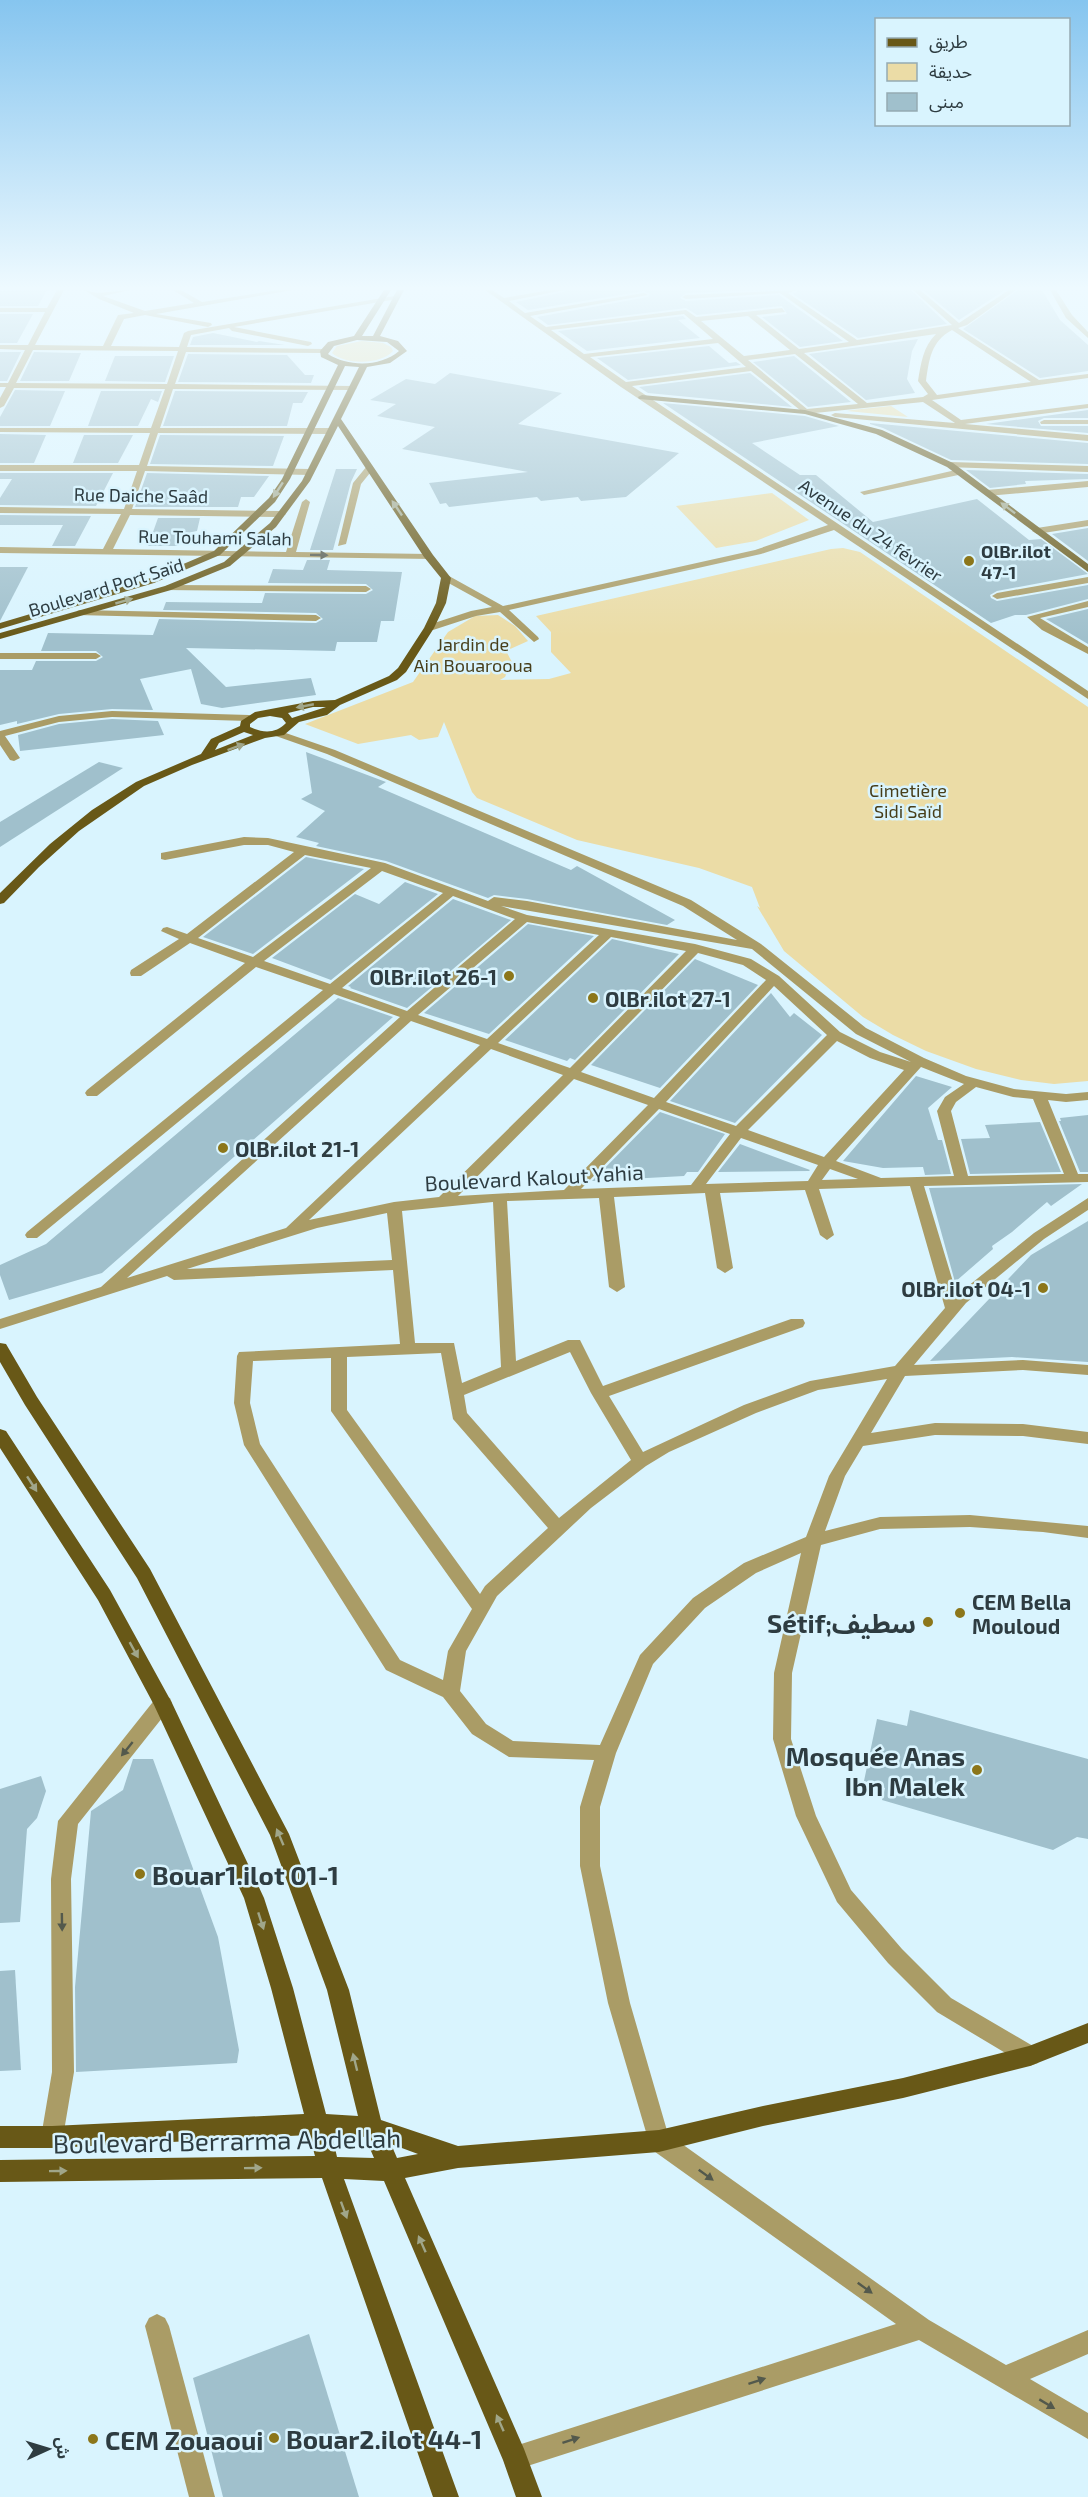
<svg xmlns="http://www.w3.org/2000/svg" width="1088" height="2497" viewBox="0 0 1088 2497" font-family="'Exo 2','Noto Sans Arabic',sans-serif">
  <rect width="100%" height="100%" fill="#d9f4fe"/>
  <!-- green -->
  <g fill="#ebdca6">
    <path d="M362 341 383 343 391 347 393 351C381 365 345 365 332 353L337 346Z"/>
    <path d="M891 406 908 417 847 411 852 410Z"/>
    <path d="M772 493 809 520 756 541 716 548 676 506Z"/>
    <path d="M843 548 860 552 1088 707V1081L1054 1084 1021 1080 976 1069 926 1051 893 1035 863 1017 784 951 757 906 760 908 752 887 699 868 577 840 477 798 472 792 444 722 438 737 419 740 411 735 358 744 305 724 413 682 448 632 475 616 498 615 515 626 528 641 506 651 512 662 505 677 500 680 549 679 571 673 551 652V632L536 616 831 549Z"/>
  </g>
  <!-- building -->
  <g fill="#a0c0cc">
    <path d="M47 290 38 306H0V291Z"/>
    <path d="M566 290H755L686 293 680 298 686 301 779 295 843 341 800 347 762 317 787 314 782 306 697 315 686 308 548 325 537 317 648 297 650 294 644 291 528 310 516 302 564 292Z"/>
    <path d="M799 290H911L947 324 858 338 793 294Z"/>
    <path d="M923 290H1005L959 320Z"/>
    <path d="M1018 290H1042L1060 320 1088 345V371L1040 378 963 329Z"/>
    <path d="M0 314H33L17 343H0Z"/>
    <path d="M683 316 686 319 678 320 700 338 587 351 558 331Z"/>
    <path d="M213 333 257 342 259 341 285 345H190L193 337Z"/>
    <path d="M918 339 912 351 907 379 915 393 866 400 809 354Z"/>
    <path d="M709 346 729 363 736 362 741 365 628 380 597 358Z"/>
    <path d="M0 352H21L7 381H0Z"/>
    <path d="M34 352 74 353H81L69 381H20Z"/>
    <path d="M188 354 287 355 305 375H314L311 383 178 382Z"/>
    <path d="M115 356H174L165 382 105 381Z"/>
    <path d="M794 356 851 402 808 407 753 362Z"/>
    <path d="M450 373 562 393 518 424 679 453 626 497 581 501 578 497 541 501 537 497 449 507 446 503 440 504 429 483 528 472 402 449 435 427 377 416 396 404 370 400 406 379 435 384Z"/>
    <path d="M750 373 792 407 648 393 639 387Z"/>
    <path d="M15 390 65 391 50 426H0V417Z"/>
    <path d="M101 391H162L158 402 151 399 138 426H88Z"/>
    <path d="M175 391 308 392 302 403H293L287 426H163Z"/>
    <path d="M663 403 805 416 839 426 752 443 800 475H816L873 522 977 499 1029 540 1041 539 1088 574 997 591 990 595 991 598 997 601 1088 585V599L1026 615H1015L991 623Z"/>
    <path d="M1088 410V418H1044L1038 421 1041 426H1088V433L986 424Z"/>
    <path d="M870 423 1088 443V464L951 460 883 428 870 424Z"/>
    <path d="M0 434 46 435 34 463H0Z"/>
    <path d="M84 435H133L118 463H73Z"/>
    <path d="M160 435 284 436 273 466 150 464Z"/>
    <path d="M336 469H357L351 482 333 550H310Z"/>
    <path d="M966 470 1088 474V479L1025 481 1026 484 990 488Z"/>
    <path d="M0 473H113L96 506 0 505V498L12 479H0Z"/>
    <path d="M147 473 269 476 254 497H241L238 507H135Z"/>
    <path d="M0 515 91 516 75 546H52L63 525H0Z"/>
    <path d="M158 518H200L197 531 182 534 177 546H148Z"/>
    <path d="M1088 528V561L1052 534Z"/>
    <path d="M307 560H330L327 570 402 572 394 621H381L377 642H337L335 651 186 648 226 687 311 678 316 695 222 708 201 704 191 669 140 679 153 710 112 709 59 714 17 724V721L0 725V670H32L36 661H96L103 657 96 651H41L48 633 153 635 159 619 316 623 323 619 316 613 163 610 166 602 262 603 265 593 366 594 373 590 366 584 268 583 273 569 303 570Z"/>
    <path d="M0 567H28L0 621Z"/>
    <path d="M1088 609V644L1046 619Z"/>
    <path d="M112 719 158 721 164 735 20 751 18 735 59 724Z"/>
    <path d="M306 752 386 782 378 787 571 870 577 866 675 920 667 925 527 899 494 895 488 898 386 861 316 846 319 843 296 837 325 811 301 799 312 793Z"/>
    <path d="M99 762 123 768 0 847V822Z"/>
    <path d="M306 857 364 869 253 954 203 937Z"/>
    <path d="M405 882 438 894 331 980 272 958 355 894 379 904Z"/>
    <path d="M453 899 511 920 407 1008 350 988 351 987 348 986Z"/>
    <path d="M528 924 594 936 489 1034 424 1013Z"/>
    <path d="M612 939 679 954 575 1060 570 1058 567 1061 505 1040Z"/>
    <path d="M695 959 758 985 660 1088 591 1065Z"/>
    <path d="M771 993 790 1017 794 1013 822 1035 735 1123 670 1101Z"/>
    <path d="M338 998 393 1017 102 1273 9 1300 0 1275V1265L46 1244Z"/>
    <path d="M916 1076 952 1087 928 1108 938 1140H942L951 1174 925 1175 923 1167 883 1168 843 1161Z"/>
    <path d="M660 1112 725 1134 698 1172H687L684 1176 592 1181Z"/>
    <path d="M1088 1115V1172H1080L1059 1121H1061L1060 1118Z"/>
    <path d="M1040 1122 1061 1172 970 1174 961 1139 990 1138 985 1125Z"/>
    <path d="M740 1144 810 1170 809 1171 718 1172Z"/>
    <path d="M1082 1184 1051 1206 1047 1202 1012 1232 992 1246 993 1249 955 1282 929 1188Z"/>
    <path d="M1088 1221V1362L1012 1357 930 1361 1031 1255Z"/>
    <path d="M910 1710 1088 1759V1839L1077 1837 1053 1850 882 1800 885 1788 864 1781 877 1719 907 1726Z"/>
    <path d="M133 1759H153L218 1937 239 2050 237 2063 76 2072 75 1987 91 1811 123 1790Z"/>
    <path d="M41 1776 46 1791 37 1818 27 1829 20 1922 0 1923V1789Z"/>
    <path d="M15 1970 21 2070 0 2071V1971Z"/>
    <path d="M309 2334 359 2497H223L193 2378Z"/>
  </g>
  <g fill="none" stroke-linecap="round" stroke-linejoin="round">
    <!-- minor -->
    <g fill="#aa9c66" fill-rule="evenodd">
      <path d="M57 290H64L35 345 103 346 118 315 134 313 99 299 84 290 97 293 130 290 103 296 145 311 194 303 173 290H181L202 302 278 290H293L156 314 211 323 212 325 208 327 145 315 124 319 111 346 179 347 184 333 188 331 400 295 397 299 234 327 311 342 312 344 308 346 232 331 229 328 191 335 187 347 324 349 328 351 324 353 186 352 175 384 353 386 357 388 353 390 173 389 160 428H330L334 431 330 434 158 433 147 466 310 469 314 472 310 475 145 471 132 509 281 511 286 514 281 517 130 515 113 549 286 552 302 502 306 499 310 502 296 552 429 554 432 555V559L0 553V547L103 549 121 514 0 513V507L124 509 137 471H0V465H139L150 433 0 432V428H151L165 389 14 388 4 406 0 408V398L6 387H0V383H8L25 350 0 349V345H28L45 312H0V308H47ZM33 350 178 351 167 384 16 383Z"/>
      <path d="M485 290H492L504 298 550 290H564L509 301 525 313 644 293 648 295 530 316 546 327 686 310 696 317 782 308 785 312 756 315 799 349 849 342 780 293 686 299 682 297 686 295 797 290 788 293 857 340 952 325 913 290H920L959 323 1009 290H1016L967 325 958 328 1039 380 1088 374V378L932 400 961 420 1088 404V408L965 424 1088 435V441L835 417 831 415 835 413 955 423 923 402 805 414 751 371 632 386 1088 691V699L834 530 761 554 509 610 538 637 539 639 534 642 500 612 476 616 433 630H425V626L471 611 492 607 443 580V576H449L503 606 755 550 828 525 621 387ZM684 314 713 339 584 354 551 330ZM748 316 790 350 744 356 701 321ZM952 330 1031 382 937 395 926 381C929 360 931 341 952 330ZM936 334C923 347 921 363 918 381L928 394 923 397 867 403 804 353ZM718 343 746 367 626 382 590 357ZM795 354 858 404 807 409 748 360Z"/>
      <path d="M1050 290H1056L1072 315 1088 332V338L1066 318Z"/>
      <path d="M1044 420H1088V424H1041L1040 422Z"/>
      <path d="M950 462 1088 466V472L947 467V463Z"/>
      <path d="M367 466 374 468 361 484 346 544 338 546 353 483Z"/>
      <path d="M960 469 964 472 963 474 864 495 860 492Z"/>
      <path d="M1088 481V487L987 496 983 493 987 490Z"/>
      <path d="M1088 520V526L1037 534 1032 531 1037 528Z"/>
      <path d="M1088 577V583L997 599 992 596 997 593Z"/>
      <path d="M168 585 366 586 371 589 366 592 165 590 163 588Z"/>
      <path d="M1088 601V607L1040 618 1088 647V654L1042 630 1027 617Z"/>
      <path d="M80 610 316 615 321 618 316 621 77 615V611Z"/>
      <path d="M0 653H96L101 656 96 659H0Z"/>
      <path d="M112 711 249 715 254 718 249 721 112 717 59 722 5 736 20 758 14 761 10 760 0 745V731L59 716Z"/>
      <path d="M277 730 335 750 691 900 761 944 866 1028 924 1058 966 1076 1014 1089 1066 1094 1088 1092V1100L1066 1102 1048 1100 1078 1174H1088V1182L924 1186 957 1295 1034 1233 1088 1198V1210L1044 1239 966 1303 914 1365 1023 1360 1088 1365V1375L1023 1370 905 1376 871 1433 935 1423 1023 1424 1088 1432V1444L1023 1436 935 1435 863 1446 845 1476 825 1531 880 1517 970 1515 1088 1526V1538L1043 1532 970 1527 880 1529 821 1545 792 1673 791 1739 816 1816 851 1890 902 1949 951 1998 1038 2049 1041 2056 1038 2063 1030 2066 1022 2063 937 2012 888 1963 837 1902 796 1816 773 1739 774 1673 801 1553 756 1573 705 1608 653 1664 616 1753 600 1807V1866L630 2003 668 2134 929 2320 1006 2365 1088 2330V2354L1030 2379 1088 2413V2439L919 2340 515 2470 506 2467 503 2458 506 2449 515 2446 896 2324 651 2149 608 2003 580 1866V1807L594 1760 509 1757 472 1734 443 1697 386 1670 244 1445 234 1403 237 1356 239 1352 400 1344 393 1270 174 1280 167 1276 0 1329V1319L101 1287 400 1017 334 994 37 1238H27L25 1235 27 1232 323 990 256 967 97 1096H87L85 1093 87 1090 245 963 190 943 141 976H131L130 973 131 970 179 939 161 931 163 928 167 927 187 934 294 852 268 845H244L165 860 161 859V853L244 837 268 838 385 863 488 901 494 897 527 901 737 940 683 906 327 754 273 735 272 733ZM305 855 371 868 253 957 198 938ZM382 871 443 893 330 984 264 961ZM453 896 515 919 407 1011 342 988ZM501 906 752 949 856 1034 911 1062 880 1052 840 1032 779 976 751 959 695 944 527 915ZM527 922 599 935 487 1039 418 1015ZM611 937 686 951 570 1068 498 1043ZM698 953 743 965 766 980 654 1098 581 1072ZM774 986 827 1035 736 1126 666 1102ZM411 1021 480 1045 286 1228 127 1278ZM837 1041 870 1058 904 1070 824 1157 748 1130ZM491 1049 563 1075 439 1197 394 1202 309 1220ZM921 1067 964 1084 945 1097 937 1111 954 1176 881 1178 836 1161ZM574 1079 648 1105 564 1190 458 1196ZM976 1087 1013 1097 1033 1099 1064 1174 968 1176 951 1111 956 1102ZM659 1109 730 1134 691 1185 581 1189ZM741 1138 818 1165 808 1181 706 1184ZM830 1169 858 1179 822 1180ZM910 1186 945 1308 895 1366 810 1381 744 1405 643 1452 609 1396 803 1327 805 1323 803 1319H791L603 1386 580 1340H568L516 1361 507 1201 599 1198 609 1287 617 1292 625 1287 614 1197 705 1193 717 1268 725 1273 733 1268 720 1193 805 1190 820 1235 827 1240 834 1235 819 1189ZM493 1202 501 1367 462 1383 454 1343H415L402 1211ZM387 1213 392 1260 187 1269 317 1228ZM570 1352 591 1393 631 1460 559 1518 467 1413 464 1395ZM441 1353 453 1419 548 1528 485 1586 480 1594 347 1410V1357ZM331 1358V1411L472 1609 448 1651 443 1680 400 1660 260 1444 250 1403 253 1361ZM887 1379 829 1476 806 1537 744 1563 693 1598 640 1655 600 1745 513 1741 486 1724 460 1691 466 1651 497 1596 591 1508 646 1466 669 1452 756 1413 818 1390Z"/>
      <path d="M163 1696 170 1698 172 1703 170 1708 78 1824 71 1879 74 2072 63 2137 60 2144 52 2148 44 2144 41 2137 52 2072 51 1879 58 1821 156 1698Z"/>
      <path d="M157 2314 165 2318 169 2326 215 2497H189L145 2326 149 2318Z"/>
    </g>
    <!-- major -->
    <g fill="#685817" fill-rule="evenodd">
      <path d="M384 290H391L362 336H373L397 290H404L380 336 398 341 407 351 390 363 367 367 341 419 433 555 451 578 446 603 434 628 406 672 397 680 340 705 327 715 299 722 284 735 265 738 192 765 144 786 79 831 39 867 4 903 0 904V893L50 844 92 810 136 782 201 754 211 739 240 726 241 721 255 712 313 701 335 700 389 676 398 668 424 628 436 603 441 578 424 557 338 426 310 481 276 527 230 566 171 590 0 639V633L165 586 224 562 270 523 302 481 359 367 345 366 290 479 275 502 220 555 154 583 0 629V623L148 579 214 551 269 498 282 479 338 365 321 357 320 351 328 342 354 336ZM357 340 387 342 399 351C381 367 348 367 328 354L334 346ZM313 707H326L292 718 288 713ZM270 716 282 718 286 723C276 734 262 733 250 727V724L258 718ZM244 732 253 735 215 750 219 743Z"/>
      <path d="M642 395 805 410 882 430 953 463 1088 564V572L947 467 876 434 805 414 639 399 638 397Z"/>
      <path d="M0 1343 6 1344 37 1397 150 1569 289 1834 349 1990 381 2120 458 2146 659 2130 763 2106 903 2078 1029 2046 1088 2023V2043L1030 2066 903 2098 763 2126 659 2152 458 2168 405 2178 524 2449 542 2497H516L503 2460 384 2181 344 2179 459 2497H433L322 2178 0 2182V2160L315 2156 309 2135 52 2148H0V2126H52L304 2114 271 1988 244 1898 154 1705 98 1600 0 1448V1429L6 1431 110 1590 172 1703 264 1898 293 1988 326 2114 358 2116 327 1990 270 1835 137 1578 25 1405 0 1362ZM332 2135 365 2137 374 2158 337 2157ZM391 2144 418 2154 397 2158Z"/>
    </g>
  </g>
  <!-- one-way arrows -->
  <defs><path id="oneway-solid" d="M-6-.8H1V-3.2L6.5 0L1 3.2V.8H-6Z" transform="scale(1.5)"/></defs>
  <g fill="#a0a68a">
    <use href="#oneway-solid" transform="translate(278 490) rotate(123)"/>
    <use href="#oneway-solid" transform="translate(397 508) rotate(-124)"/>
    <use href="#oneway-solid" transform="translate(1008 508) rotate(-143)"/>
    <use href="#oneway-solid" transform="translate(124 601) rotate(-16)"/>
    <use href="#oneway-solid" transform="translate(305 706) rotate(169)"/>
    <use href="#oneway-solid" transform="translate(236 747) rotate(-20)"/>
    <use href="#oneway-solid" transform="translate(32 1484) rotate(57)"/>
    <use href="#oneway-solid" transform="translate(134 1650) rotate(61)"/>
    <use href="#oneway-solid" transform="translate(280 1837) rotate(-113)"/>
    <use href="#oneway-solid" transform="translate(261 1921) rotate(72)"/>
    <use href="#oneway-solid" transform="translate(355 2062) rotate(-104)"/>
    <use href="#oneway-solid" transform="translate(253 2168) rotate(-1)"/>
    <use href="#oneway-solid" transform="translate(58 2171) rotate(-1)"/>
    <use href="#oneway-solid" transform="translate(344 2210) rotate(70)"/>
    <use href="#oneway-solid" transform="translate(422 2244) rotate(-114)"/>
    <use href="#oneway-solid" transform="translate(500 2423) rotate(-114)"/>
  </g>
  <g fill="#53594c">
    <use href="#oneway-solid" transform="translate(319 555) rotate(1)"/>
    <use href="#oneway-solid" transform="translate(127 1749) rotate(129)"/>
    <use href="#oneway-solid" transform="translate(62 1922) rotate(89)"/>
    <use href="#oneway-solid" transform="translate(706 2175) rotate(36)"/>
    <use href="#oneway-solid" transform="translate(865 2288) rotate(36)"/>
    <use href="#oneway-solid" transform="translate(757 2381) rotate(-18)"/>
    <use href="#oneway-solid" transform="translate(1047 2404) rotate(31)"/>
    <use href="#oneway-solid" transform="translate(571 2440) rotate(-18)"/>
  </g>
  <!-- sky -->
  <linearGradient id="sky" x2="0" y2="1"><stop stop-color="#86c5ef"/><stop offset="0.45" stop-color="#eefaff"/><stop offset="1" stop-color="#eefaff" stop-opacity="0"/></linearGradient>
  <rect width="1088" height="639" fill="url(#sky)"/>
  <!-- markers -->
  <g fill="#8c761a" stroke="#d9f4fe" stroke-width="2">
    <circle cx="969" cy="561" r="6"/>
    <circle cx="509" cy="976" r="6"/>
    <circle cx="593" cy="998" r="6"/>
    <circle cx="223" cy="1148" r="6"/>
    <circle cx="1043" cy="1288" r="6"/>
    <circle cx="960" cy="1613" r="6"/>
    <circle cx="928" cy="1622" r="6"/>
    <circle cx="977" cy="1770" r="6"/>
    <circle cx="140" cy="1874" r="6"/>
    <circle cx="274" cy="2438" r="6"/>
    <circle cx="93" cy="2439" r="6"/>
  </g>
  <g text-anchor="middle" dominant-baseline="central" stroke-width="5" stroke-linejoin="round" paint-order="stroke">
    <!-- far-street labels -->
    <g font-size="18" fill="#2e3c41" stroke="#d9f4fe">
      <text transform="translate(141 495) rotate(1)">Rue Daiche Saâd</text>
      <text transform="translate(871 530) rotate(34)">Avenue du 24 février</text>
      <text transform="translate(215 537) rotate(1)">Rue Touhami Salah</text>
      <text transform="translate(106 587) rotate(-17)">Boulevard Port Saïd</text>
    </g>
    <!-- far-poi labels -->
    <g font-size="18" font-weight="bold" fill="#2e3c41" stroke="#d9f4fe" text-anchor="start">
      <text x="981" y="551">OlBr.ilot<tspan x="981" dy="21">47-1</tspan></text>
    </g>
    <!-- far-park labels -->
    <g font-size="18" fill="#473e1a" stroke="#d9f4fe">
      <text x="473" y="644">Jardin de<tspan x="473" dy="21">Ain Bouarooua</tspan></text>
      <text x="908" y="790">Cimetière<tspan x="908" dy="21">Sidi Saïd</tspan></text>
    </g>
    <!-- poi labels -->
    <g font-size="21" font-weight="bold" fill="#2e3c41" stroke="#d9f4fe" text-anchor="start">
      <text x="497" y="976" text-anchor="end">OlBr.ilot 26-1</text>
      <text x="605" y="998">OlBr.ilot 27-1</text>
      <text x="235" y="1148">OlBr.ilot 21-1</text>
      <text x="1031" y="1288" text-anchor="end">OlBr.ilot 04-1</text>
      <text x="972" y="1601">CEM Bella<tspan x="972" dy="24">Mouloud</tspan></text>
    </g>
    <!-- street labels -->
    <g font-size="21" fill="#2e3c41" stroke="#d9f4fe">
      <text transform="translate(534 1177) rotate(-3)">Boulevard Kalout Yahia</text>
    </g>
    <!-- near-poi labels -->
    <g font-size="26" font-weight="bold" fill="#2e3c41" stroke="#d9f4fe" text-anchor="start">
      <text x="916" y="1622" text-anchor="end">Sétif;سطيف</text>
      <text x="965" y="1755" text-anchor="end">Mosquée Anas<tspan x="965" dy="30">Ibn Malek</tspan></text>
      <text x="152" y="1874">Bouar1.ilot 01-1</text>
      <text x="286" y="2438">Bouar2.ilot 44-1</text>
      <text x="105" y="2439">CEM Zouaoui</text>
    </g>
    <!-- near-street labels -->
    <g font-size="26" fill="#2e3c41" stroke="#d9f4fe">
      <text transform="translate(227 2140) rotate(-1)">Boulevard Berrarma Abdellah</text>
    </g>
  </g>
  <!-- legend -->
  <rect x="875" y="18" width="195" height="108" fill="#d9f4fe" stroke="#95aab2" stroke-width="1.5"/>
  <rect x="887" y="38" width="30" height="9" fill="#685817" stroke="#95aab2" stroke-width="1.5"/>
  <text x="929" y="48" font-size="18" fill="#2e3c41">طريق</text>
  <rect x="887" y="63" width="30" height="18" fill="#ebdca6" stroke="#95aab2" stroke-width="1.5"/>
  <text x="929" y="78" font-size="18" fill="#2e3c41">حديقة</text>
  <rect x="887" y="93" width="30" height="18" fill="#a0c0cc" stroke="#95aab2" stroke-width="1.5"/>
  <text x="929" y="108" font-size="18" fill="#2e3c41">مبنى</text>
  <!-- north arrow -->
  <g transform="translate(48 2449) rotate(86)" stroke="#d9f4fe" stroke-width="4.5" paint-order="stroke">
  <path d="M0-4.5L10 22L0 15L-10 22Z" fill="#2e3c41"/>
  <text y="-9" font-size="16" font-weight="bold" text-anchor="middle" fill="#2e3c41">ش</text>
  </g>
</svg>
